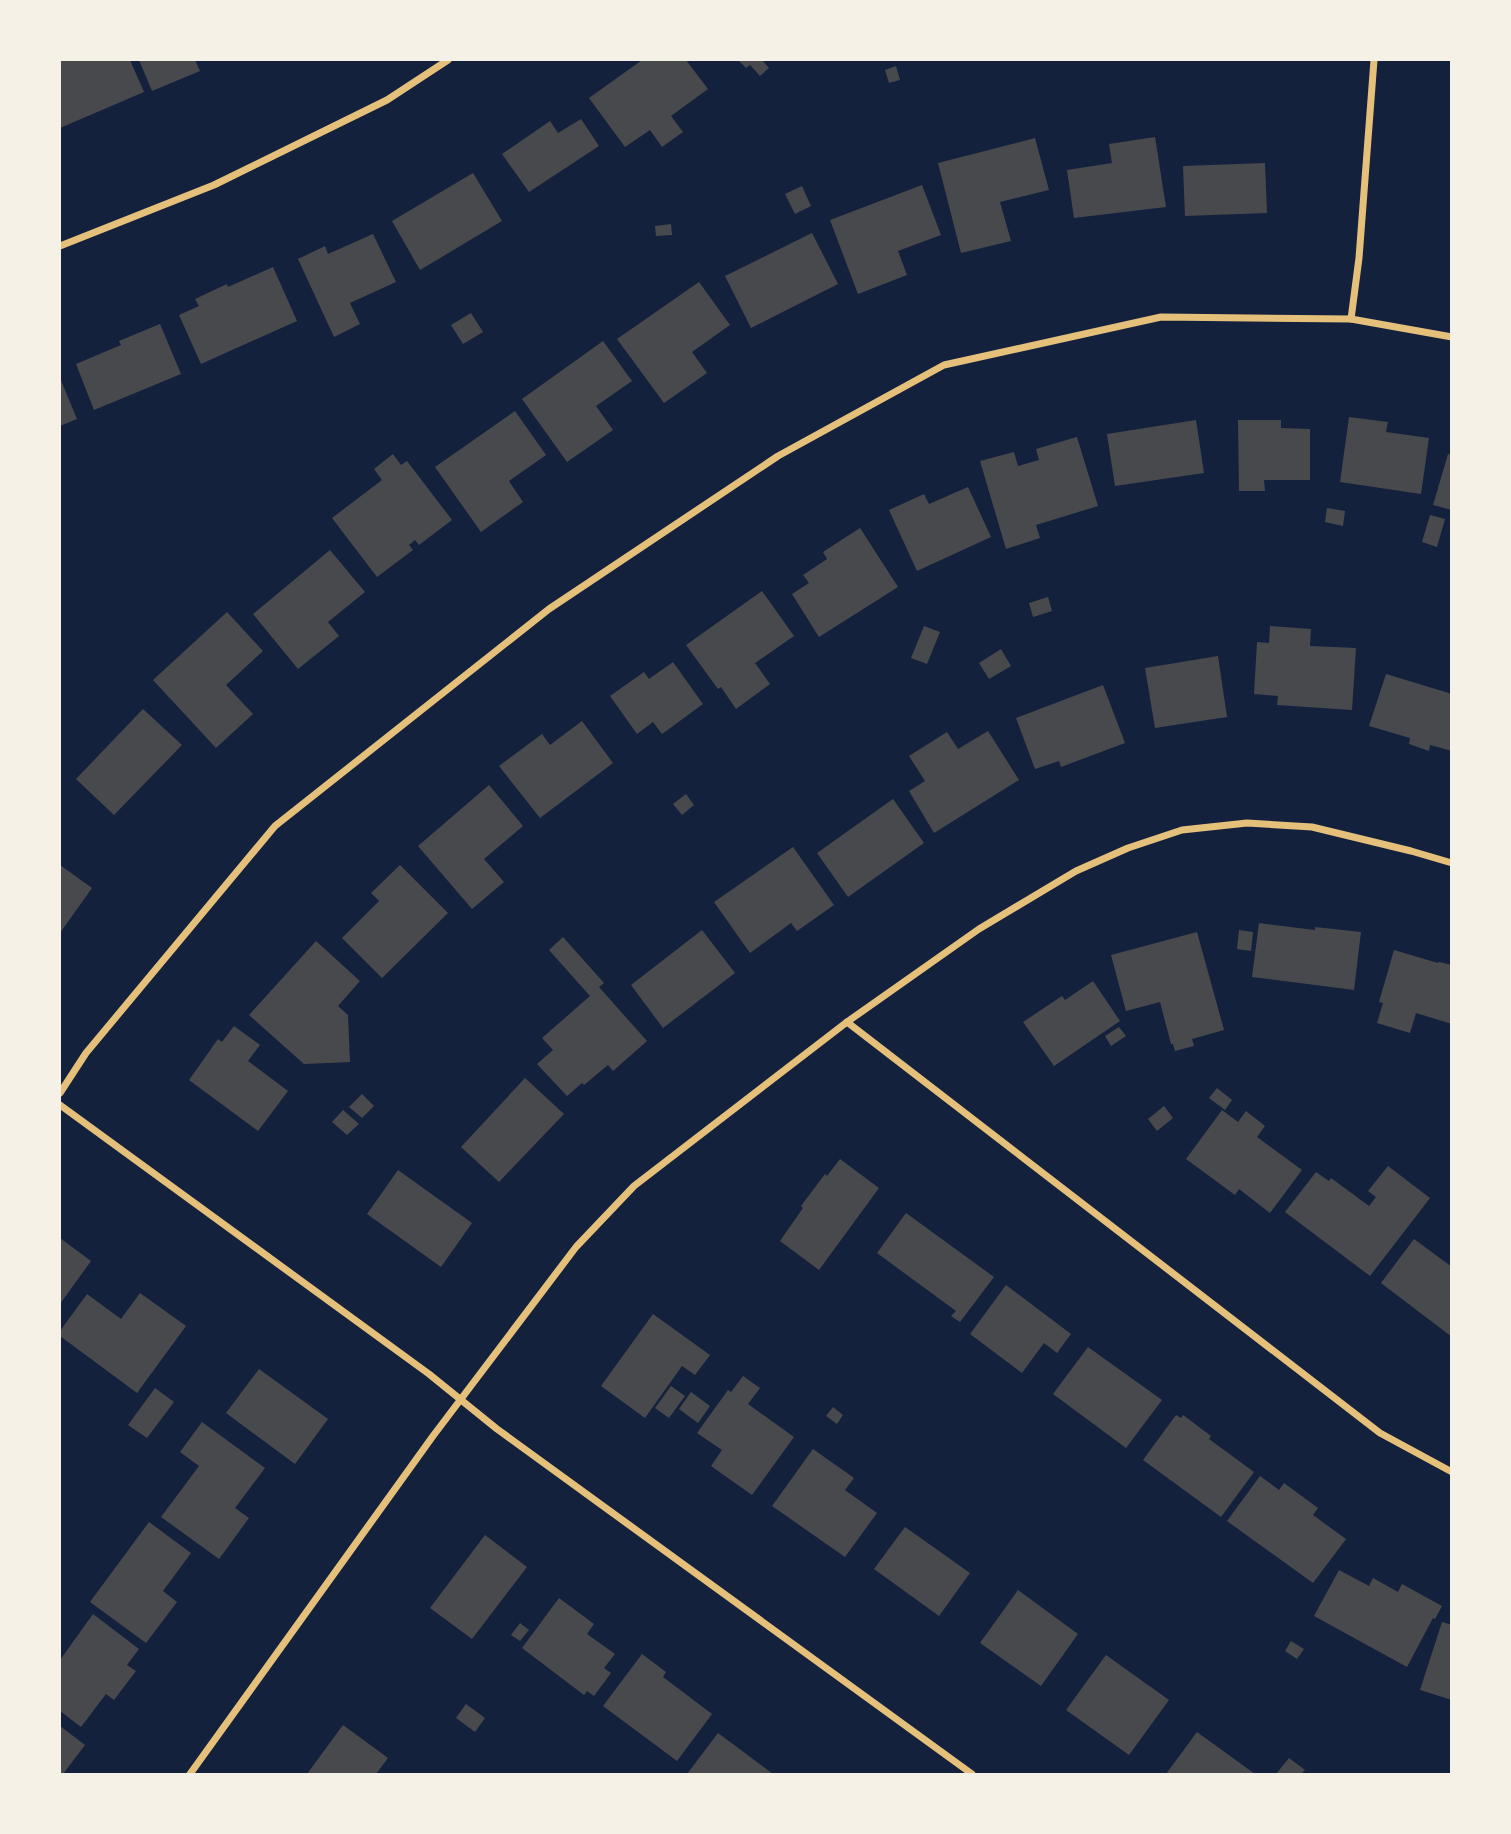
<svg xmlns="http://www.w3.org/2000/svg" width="1511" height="1834" viewBox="0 0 1511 1834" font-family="'Fira Sans',sans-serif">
  <rect width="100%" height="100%" fill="#14213d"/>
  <!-- building -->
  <g fill="#48494c">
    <path d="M63 60H130L144 92 60 128V61Z"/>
    <path d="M139 60H195L200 71 152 91Z"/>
    <path d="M642 60H686L708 89 671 116 683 132 662 147 650 130 625 147 589 98Z"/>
    <path d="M738 60H762L769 68 760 76 750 65 746 68Z"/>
    <path d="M896 66 900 80 889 83 885 70Z"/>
    <path d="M581 119 599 146 529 192 502 154 550 121 558 133Z"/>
    <path d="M1155 137 1166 207 1074 218 1067 170 1112 163 1109 144Z"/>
    <path d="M1035 138 1049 190 1000 202 1011 241 961 253 938 163Z"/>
    <path d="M1265 163 1267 213 1185 216 1183 166Z"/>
    <path d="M473 173 502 221 420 270 392 221Z"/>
    <path d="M922 185 941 235 898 251 907 275 858 294 830 220Z"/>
    <path d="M802 186 811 206 795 214 785 194Z"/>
    <path d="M671 224 672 235 656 236 655 226Z"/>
    <path d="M812 233 838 284 751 328 725 276Z"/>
    <path d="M373 234 396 282 350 303 360 324 334 337 298 259 325 246 328 254Z"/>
    <path d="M273 267 297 321 201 364 179 315 199 306 195 299 227 284 228 287Z"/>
    <path d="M699 282 730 325 692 352 707 373 664 403 617 339Z"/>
    <path d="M471 313 483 332 463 344 451 325Z"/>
    <path d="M160 324 181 374 94 410 76 364 121 345 119 341Z"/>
    <path d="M603 341 632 381 596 406 613 430 567 462 522 399Z"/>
    <path d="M60 378 77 419 60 426Z"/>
    <path d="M515 411 546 455 509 481 523 502 481 532 435 467Z"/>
    <path d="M1349 417 1388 422 1386 432 1429 438 1421 494 1340 482Z"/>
    <path d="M1196 420 1204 473 1115 486 1107 434Z"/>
    <path d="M1238 420H1281V428L1310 429V480H1264L1265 491H1239Z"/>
    <path d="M1077 437 1098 506 1036 525 1040 538 1006 549 980 461 1014 452 1018 466 1039 460 1036 449Z"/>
    <path d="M393 454 401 465 407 461 452 520 419 545 415 540 409 545 413 550 377 577 332 518 382 480 374 469Z"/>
    <path d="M1448 454 1452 455V510L1433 505Z"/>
    <path d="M968 487 991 537 917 571 889 510 924 494 929 504Z"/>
    <path d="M1327 508 1345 511 1343 526 1325 522Z"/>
    <path d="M1430 515 1445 519 1437 547 1422 542Z"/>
    <path d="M860 528 898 587 819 637 792 594 809 583 803 575 827 559 823 552Z"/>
    <path d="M330 550 365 592 328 622 339 636 298 669 253 614Z"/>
    <path d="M762 591 794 636 755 663 770 684 736 709 721 687 718 689 686 645Z"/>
    <path d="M1048 597 1052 611 1033 617 1029 603Z"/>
    <path d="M227 612 263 651 226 685 253 714 216 748 153 680Z"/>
    <path d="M924 626 940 632 927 664 911 658Z"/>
    <path d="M1270 626 1311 629 1310 646 1356 648 1352 710 1277 705 1278 696 1254 694 1257 642 1269 643Z"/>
    <path d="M1001 649 1011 666 989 679 979 663Z"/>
    <path d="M1218 656 1227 717 1155 728 1145 668Z"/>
    <path d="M673 662 703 704 662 734 653 722 637 734 610 696 644 672 649 679Z"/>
    <path d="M1386 674 1452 694V751L1430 745 1429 751 1409 744 1410 738 1369 726Z"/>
    <path d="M1103 685 1125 743 1061 767 1059 761 1035 769 1016 718Z"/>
    <path d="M143 709 182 745 114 815 76 779Z"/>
    <path d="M582 721 613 763 540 818 499 766 542 734 550 745Z"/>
    <path d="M988 731 1019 780 934 833 909 791 925 781 909 756 947 732 958 749Z"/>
    <path d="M489 785 523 826 484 859 504 882 472 909 418 846Z"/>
    <path d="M686 794 694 805 682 815 673 804Z"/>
    <path d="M893 799 924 843 848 897 817 853Z"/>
    <path d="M793 847 834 905 797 931 791 923 750 953 714 902Z"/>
    <path d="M60 865 92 888 60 933Z"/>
    <path d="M400 865 448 913 382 978 342 938 379 901 371 893Z"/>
    <path d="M1259 923 1315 930V927L1361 932 1354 990 1252 977Z"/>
    <path d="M702 930 735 973 663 1028 631 985Z"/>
    <path d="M1239 930 1253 932 1251 951 1237 949Z"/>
    <path d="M1197 932 1224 1030 1192 1039 1194 1046 1175 1051 1173 1044H1171L1160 1002 1126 1011 1111 955Z"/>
    <path d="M563 937 604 983 599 987 647 1041 613 1071 608 1065 584 1085 582 1083 567 1096 537 1064 553 1050 542 1038 590 996 549 950Z"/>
    <path d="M316 941 360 981 338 1006 348 1015 350 1062 304 1064 249 1015Z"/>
    <path d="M1394 950 1438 963 1439 962 1452 965V1024L1416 1013 1410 1033 1377 1023 1383 1003 1379 1002Z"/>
    <path d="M1093 981 1120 1021 1054 1066 1023 1022 1062 996 1065 1000Z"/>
    <path d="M234 1026 260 1045 248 1061 288 1091 258 1131 189 1080 218 1039 222 1042Z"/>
    <path d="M1119 1027 1126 1036 1111 1046 1105 1036Z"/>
    <path d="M525 1078 564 1114 499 1182 461 1147Z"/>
    <path d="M1217 1088 1232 1100 1225 1110 1209 1098Z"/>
    <path d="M362 1094 374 1106 362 1118 349 1107Z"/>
    <path d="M1164 1106 1173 1118 1157 1131 1148 1119Z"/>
    <path d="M343 1110 359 1124 347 1135 332 1122Z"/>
    <path d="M1222 1110 1238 1122 1246 1111 1265 1126 1257 1137 1302 1170 1270 1213 1239 1189 1235 1195 1186 1159Z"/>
    <path d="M840 1159 879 1188 819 1270 780 1241 803 1208 801 1206 825 1174 827 1176Z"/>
    <path d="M1388 1166 1430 1198 1370 1276 1285 1212 1316 1172 1329 1181 1331 1178 1369 1206 1376 1197 1368 1191Z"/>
    <path d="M398 1170 472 1223 441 1267 367 1214Z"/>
    <path d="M906 1213 994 1277 960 1322 951 1316 956 1311 877 1253Z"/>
    <path d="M60 1238 91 1261 60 1304Z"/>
    <path d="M1414 1239 1452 1267V1337L1381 1283Z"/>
    <path d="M1006 1285 1071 1334 1057 1353 1044 1343 1022 1373 970 1334Z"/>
    <path d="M140 1293 186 1326 137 1393 60 1336V1331L87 1294 121 1319Z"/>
    <path d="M653 1314 710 1355 695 1375 682 1366 645 1418 601 1386Z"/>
    <path d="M1088 1347 1162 1400 1126 1448 1053 1394Z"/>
    <path d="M259 1369 328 1419 295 1464 226 1413Z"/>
    <path d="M743 1376 760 1388 748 1404 794 1437 752 1495 711 1466 722 1450 697 1433 728 1390 731 1392Z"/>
    <path d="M671 1386 685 1396 669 1418 655 1408Z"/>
    <path d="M155 1388 174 1402 147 1438 128 1425Z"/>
    <path d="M691 1392 710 1406 698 1423 679 1409Z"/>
    <path d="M833 1407 843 1415 837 1424 826 1416Z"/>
    <path d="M1176 1415 1181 1418 1183 1415 1211 1436 1209 1439 1254 1472 1221 1517 1143 1460Z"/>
    <path d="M202 1422 265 1468 235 1508 249 1518 219 1559 161 1517 199 1466 180 1452Z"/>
    <path d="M813 1449 854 1478 845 1490 877 1513 845 1557 772 1506Z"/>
    <path d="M1260 1476 1279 1490 1284 1483 1318 1508 1313 1515 1346 1539 1313 1583 1227 1521Z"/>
    <path d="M149 1522 191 1553 163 1591 177 1602 146 1643 90 1602Z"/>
    <path d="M905 1527 970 1573 939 1616 874 1569Z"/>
    <path d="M485 1535 527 1567 472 1639 430 1608Z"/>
    <path d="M1339 1570 1369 1586 1373 1578 1398 1592 1402 1584 1442 1606 1435 1619 1433 1618 1407 1667 1314 1616Z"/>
    <path d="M1018 1590 1078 1634 1041 1686 980 1643Z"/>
    <path d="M559 1598 594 1624 587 1634 615 1654 604 1668 611 1673 594 1696 587 1691 584 1695 522 1648Z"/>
    <path d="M93 1614 139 1649 127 1665 136 1671 114 1700 106 1694 81 1727 60 1711V1660Z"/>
    <path d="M1442 1622 1452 1625V1700L1420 1690Z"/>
    <path d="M520 1623 529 1630 520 1641 511 1635Z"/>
    <path d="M1291 1641 1304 1649 1297 1659 1285 1651Z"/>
    <path d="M642 1654 666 1672 663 1677 712 1714 677 1761 603 1706Z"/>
    <path d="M1106 1655 1169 1700 1129 1755 1066 1710Z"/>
    <path d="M466 1704 485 1718 475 1732 456 1718Z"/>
    <path d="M343 1725 388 1758 376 1774H307Z"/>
    <path d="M60 1726 85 1745 63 1774H60Z"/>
    <path d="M1197 1732 1255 1774H1166Z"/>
    <path d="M718 1733 773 1774H687Z"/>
    <path d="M1289 1758 1305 1770 1301 1774H1276Z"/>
  </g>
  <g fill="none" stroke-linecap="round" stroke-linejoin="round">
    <!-- minor -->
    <g stroke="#e5c07b" stroke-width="7">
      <path d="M60 246 214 185 387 100 448 60"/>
      <path d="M1351 319 1359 258 1374 60"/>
      <path d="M847 1022 1380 1433 1452 1472"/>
      <path d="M60 1093 86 1053 275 826 549 609 778 456 944 365 1161 317 1351 319 1452 337"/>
      <path d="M60 1105 429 1374 497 1429 972 1774"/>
      <path d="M190 1774 433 1436 576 1247 634 1186 847 1022 979 929 1076 871 1128 848 1182 830 1247 823 1312 827 1411 851 1452 863"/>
    </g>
  </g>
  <!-- border -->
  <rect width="1511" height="1834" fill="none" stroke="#f6f1e7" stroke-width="122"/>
</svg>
